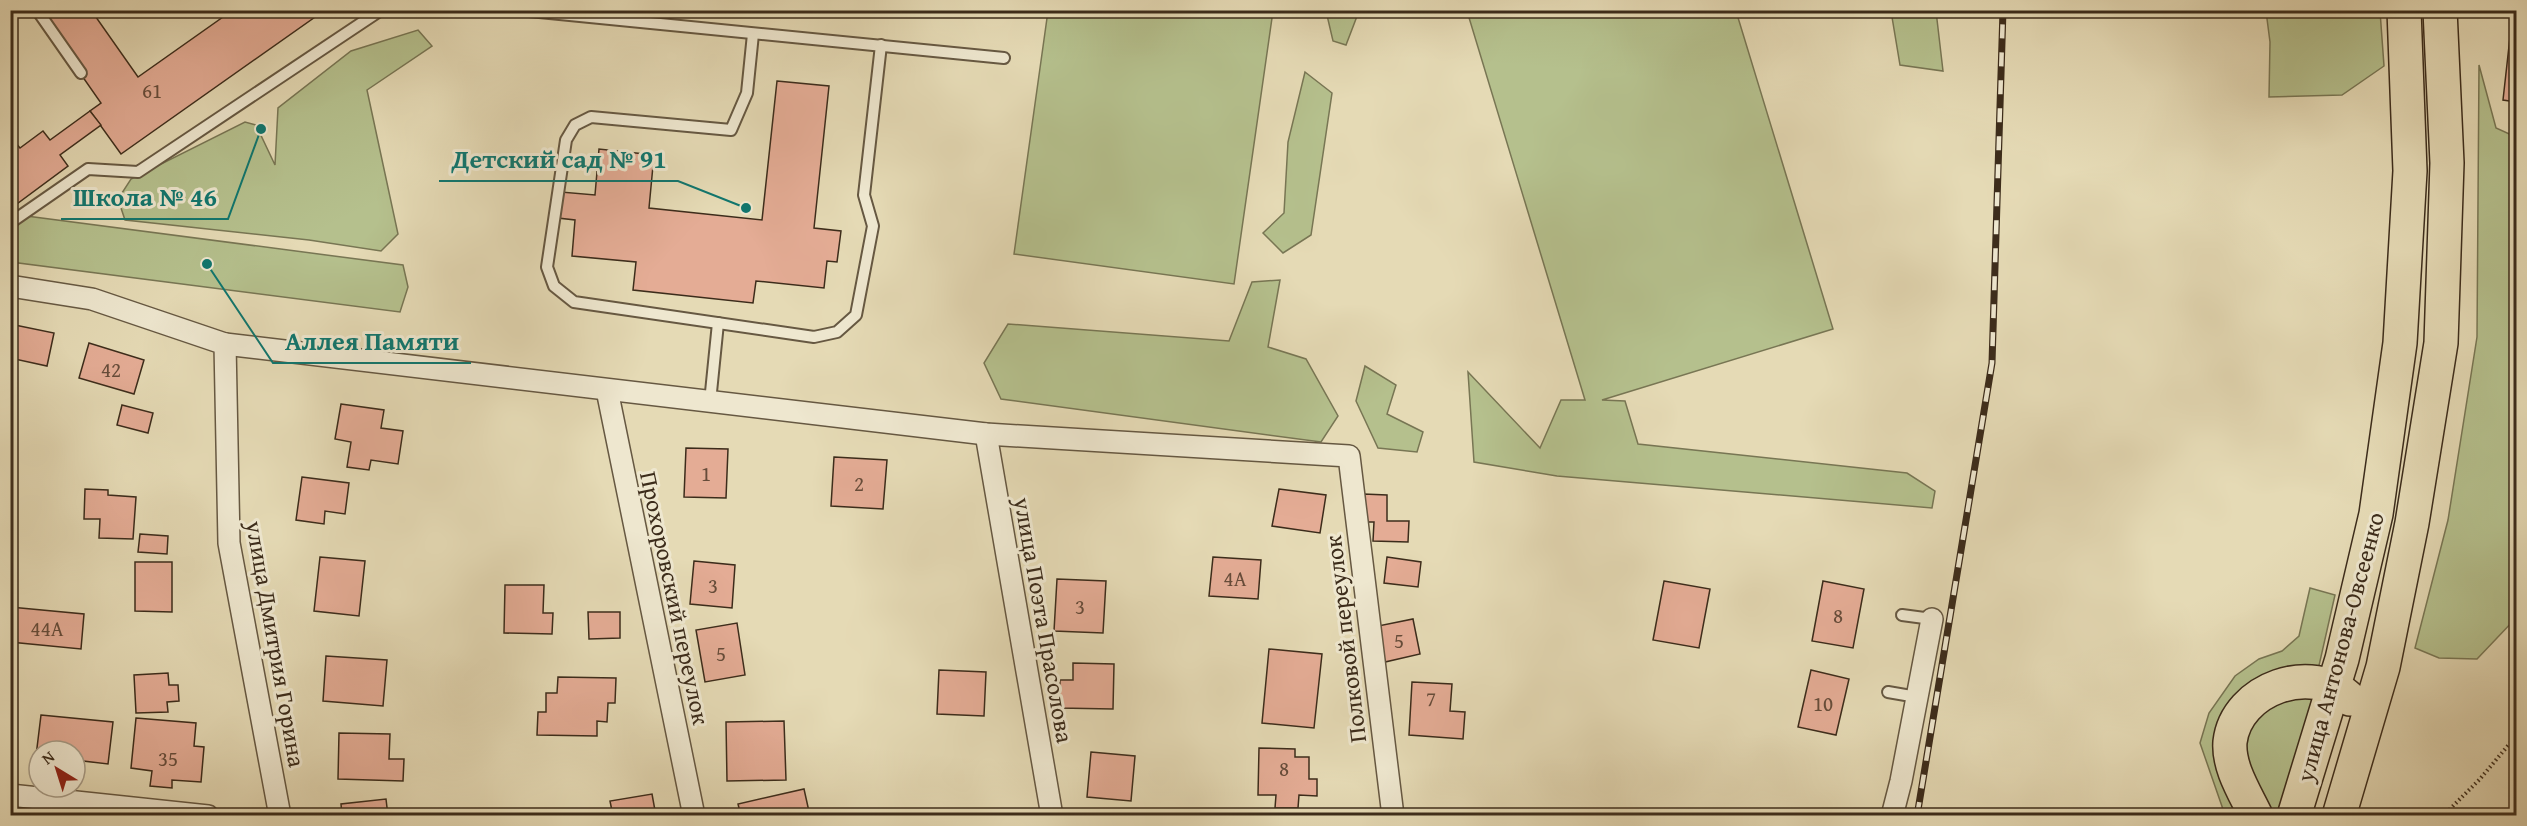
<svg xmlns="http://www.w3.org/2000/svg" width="2527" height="826" viewBox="0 0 2527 826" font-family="'Gentium Book Plus',serif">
  <rect width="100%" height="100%" fill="#e5dab5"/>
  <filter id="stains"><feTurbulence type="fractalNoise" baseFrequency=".00333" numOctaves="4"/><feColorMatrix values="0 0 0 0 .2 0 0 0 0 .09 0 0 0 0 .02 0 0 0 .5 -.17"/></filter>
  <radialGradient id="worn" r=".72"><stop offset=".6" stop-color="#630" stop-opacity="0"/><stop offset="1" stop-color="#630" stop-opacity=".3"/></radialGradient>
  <!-- green -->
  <g fill="#b5c08d" stroke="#787654" stroke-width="1.5">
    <path d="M1048 11H1273L1234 284 1014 254Z"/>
    <path d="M1326 11H1359L1346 45 1333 41Z"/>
    <path d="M1467 11H1736L1833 329 1602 400 1625 401 1638 444 1907 473 1935 491 1932 508 1557 476 1474 462 1468 372 1540 448 1561 400H1585Z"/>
    <path d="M1891 11H1936L1943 71 1900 65Z"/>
    <path d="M2266 11H2380L2384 66 2342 95 2269 97 2270 42Z"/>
    <path d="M418 30 432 46 367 90 398 234 381 251 309 240 125 220 118 199 131 179 245 122 256 125 275 165 278 108 351 51Z"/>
    <path d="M2479 65 2496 128 2516 137V618L2477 659 2439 658 2415 648 2448 520 2477 337Z"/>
    <path d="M1305 72 1332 93 1311 235 1283 253 1263 233 1284 213 1288 142Z"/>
    <path d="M11 214 403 265 408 287 400 312 11 262Z"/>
    <path d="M1280 280 1268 347 1306 359 1338 416 1321 442 1001 399 984 363 1008 324 1229 341 1252 282Z"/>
    <path d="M1365 366 1396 385 1387 414 1423 432 1417 452 1378 448 1356 401Z"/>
    <path d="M2310 588 2335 595 2318 670C2273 664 2236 680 2219 725 2216 734 2212 746 2214 756 2219 776 2232 797 2240 815H2225L2200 743 2209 713 2235 676 2259 659 2282 651 2299 636Z"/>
    <path d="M2283 696 2313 698 2279 815H2272C2259 789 2231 753 2250 723 2256 713 2274 704 2283 696Z"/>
  </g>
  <!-- building -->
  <g fill="#e4ac95" stroke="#3c2c1b" stroke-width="1.5">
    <path d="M36 10H91L138 77 233 10H325L121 154 90 111 101 103Z"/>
    <path d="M2513 10H2516V102L2503 100Z"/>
    <path d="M777 81 829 86 814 228 841 231 837 262 827 261 824 288 756 281 753 303 633 290 636 262 572 256 575 220 558 218 561 192 595 195 599 149 654 155 649 208 762 220Z"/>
    <path d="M90 111 101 125 60 155 68 166 10 209V136L20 148 43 131 50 140Z"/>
    <path d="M10 324 54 333 47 366 10 358Z"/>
    <path d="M89 343 144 360 134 394 79 378Z"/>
    <path d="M341 404 384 410 381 428 403 431 398 464 371 460 369 470 347 467 351 442 335 439Z"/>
    <path d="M122 405 153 413 148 433 117 425Z"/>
    <path d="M686 448 728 449 726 498 684 497Z"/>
    <path d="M834 457 887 460 883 509 831 506Z"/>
    <path d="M302 477 349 483 345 514 325 511 324 524 296 520Z"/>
    <path d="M85 489 108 490V495L136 497 133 539 99 538 100 519H84Z"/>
    <path d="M1279 489 1326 495 1320 533 1272 526Z"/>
    <path d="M1363 494 1387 495V521H1409L1408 542 1373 541 1374 522H1363Z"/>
    <path d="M140 534 168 536 167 554 138 552Z"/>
    <path d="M320 557 365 561 359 616 314 611Z"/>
    <path d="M1213 557 1261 560 1258 599 1209 596Z"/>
    <path d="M1387 557 1421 562 1418 587 1384 583Z"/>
    <path d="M694 561 735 565 732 608 690 604Z"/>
    <path d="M135 562H172V612L135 611Z"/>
    <path d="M1057 579 1106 581 1103 633 1054 631Z"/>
    <path d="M1664 581 1710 589 1699 648 1653 640Z"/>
    <path d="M1823 581 1864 589 1853 648 1812 641Z"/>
    <path d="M505 585H544L543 613H553L552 634 504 633Z"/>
    <path d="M10 607 84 614 81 649 10 642Z"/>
    <path d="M588 612H620V638L589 639Z"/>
    <path d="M1413 619 1420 654 1385 662 1378 626Z"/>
    <path d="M737 623 745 675 705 682 696 630Z"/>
    <path d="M1269 649 1322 654 1314 728 1262 723Z"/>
    <path d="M326 656 387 660 383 706 323 701Z"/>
    <path d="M1073 663 1114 664 1113 709 1059 708 1060 680H1073Z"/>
    <path d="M939 670 986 672 984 716 937 714Z"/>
    <path d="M1811 670 1849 679 1836 735 1798 727Z"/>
    <path d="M168 673 169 685H178L179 701 167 702 168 712 136 713 134 675Z"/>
    <path d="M558 677 616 678 615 703H608L607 722 597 721V736L537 735 538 712H546V693H557Z"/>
    <path d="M1412 682 1452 684 1450 711 1465 712 1463 739 1409 735Z"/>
    <path d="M10 710 17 711 13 755H10Z"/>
    <path d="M41 715 113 722 108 764 75 760V751H39V757L36 756Z"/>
    <path d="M136 718 196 723 194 746 204 747 201 782 172 780V788L150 786 152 771 131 768Z"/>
    <path d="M784 721 786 780 727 781 726 722Z"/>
    <path d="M339 733 390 734 389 759H404L403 781 338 779Z"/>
    <path d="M1259 748 1295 749V757H1309V779H1317V796L1299 795 1298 808H1275L1276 795H1258Z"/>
    <path d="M1091 752 1135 756 1131 801 1087 797Z"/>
    <path d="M804 789 810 816H741L738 804Z"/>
    <path d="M652 794 656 816H613L610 801Z"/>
    <path d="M386 799 388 816H342L341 804Z"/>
    <path d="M44 805 64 808 63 816H43Z"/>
  </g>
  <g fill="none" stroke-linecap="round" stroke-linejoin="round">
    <defs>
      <g id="lane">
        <path d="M37 10 81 73"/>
        <path d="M519 10 1004 58"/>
        <path d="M753 34 747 93 731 130 591 117 575 125 566 140 547 267 554 286 574 302 814 337 837 332 856 315 873 226 864 195 881 45"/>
        <path d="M10 223 88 169 138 172 381 10"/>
        <path d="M710 402 718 323"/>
        <path d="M1902 615 1932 619"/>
        <path d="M1888 692 1917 697"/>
      </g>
      <g id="street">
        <path d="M10 286 92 299 225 344 229 543 280 816"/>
        <path d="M225 344 986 434 1349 456 1393 816"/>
        <path d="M607 390 694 816"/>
        <path d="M986 434 1052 816"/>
        <path d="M10 795 208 816"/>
        <path d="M1892 816 1901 781 1932 619"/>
      </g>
      <g id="highway">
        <path d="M2256 816C2245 793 2228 767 2230 742 2236 688 2313 662 2350 699"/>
        <path d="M2294 816 2342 659 2376 514 2400 343 2410 171 2404 10"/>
        <path d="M2339 816 2383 667 2412 523 2441 343 2447 163 2440 10"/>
      </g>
    </defs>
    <!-- lane casing -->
    <use href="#lane" stroke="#665842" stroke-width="14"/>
    <!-- street casing -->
    <use href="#street" stroke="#665842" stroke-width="24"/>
    <!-- highway casing -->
    <use href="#highway" stroke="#3c2c1b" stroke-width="36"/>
    <!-- path -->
    <path stroke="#3c2c1b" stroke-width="4" stroke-dasharray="1.5 3" stroke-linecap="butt" d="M2443 816 2480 779 2516 736"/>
    <!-- lane -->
    <use href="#lane" stroke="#eee7cf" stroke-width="10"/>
    <!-- street -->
    <use href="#street" stroke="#eee7cf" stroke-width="21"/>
    <!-- highway -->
    <use href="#highway" stroke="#e5dab5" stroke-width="33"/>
    <defs>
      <path id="rail" d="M1917 816 1992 363 2003 10"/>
    </defs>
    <!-- rail casing -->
    <use href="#rail" stroke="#3c2c1b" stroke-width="7"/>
    <!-- rail -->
    <use href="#rail" stroke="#eee7cf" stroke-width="4.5" stroke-dasharray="14" stroke-linecap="butt"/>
  </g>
  <g text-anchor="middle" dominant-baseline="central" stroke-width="6" stroke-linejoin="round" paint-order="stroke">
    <!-- number labels -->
    <g font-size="21" fill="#664c3a">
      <text x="152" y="90">61</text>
      <text x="111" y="369">42</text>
      <text x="706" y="473">1</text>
      <text x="859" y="483">2</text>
      <text x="1235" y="578">4А</text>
      <text x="713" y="585">3</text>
      <text x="1080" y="606">3</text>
      <text x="1838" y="615">8</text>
      <text x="47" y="628">44А</text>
      <text x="1399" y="640">5</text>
      <text x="721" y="653">5</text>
      <text x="1431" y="698">7</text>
      <text x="1823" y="703">10</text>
      <text x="168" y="758">35</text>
      <text x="1284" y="768">8</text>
    </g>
    <!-- street labels -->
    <g font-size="24" fill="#3c2c1b" stroke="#eee7cf">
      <text transform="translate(675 598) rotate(78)">Прохоровский переулок</text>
      <text transform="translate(1044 620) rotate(80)">улица Поэта Прасолова</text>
      <text transform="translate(1345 639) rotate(-97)">Полковой переулок</text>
      <text transform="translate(276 644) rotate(80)">улица Дмитрия Горина</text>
      <text transform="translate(2340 647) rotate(-75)">улица Антонова-Овсеенко</text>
    </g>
  </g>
  <!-- callouts -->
  <path fill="none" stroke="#0f766e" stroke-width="2" d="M746 208L678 181H439M261 129L228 219H61M207 264L273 363H471"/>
  <g fill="#0f766e" stroke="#eee7cf" stroke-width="2">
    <circle cx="746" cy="208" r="6"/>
    <circle cx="261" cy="129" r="6"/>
    <circle cx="207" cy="264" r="6"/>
  </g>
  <g font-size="26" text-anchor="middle" font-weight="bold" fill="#0f766e" stroke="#eee7cf" stroke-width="6" stroke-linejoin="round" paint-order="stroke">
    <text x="559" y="168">Детский сад № 91</text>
    <text x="145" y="206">Школа № 46</text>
    <text x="372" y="350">Аллея Памяти</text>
  </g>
  <!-- margin -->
  <rect width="2527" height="826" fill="none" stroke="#e5dab5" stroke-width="36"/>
  <rect x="12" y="12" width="2503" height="802" fill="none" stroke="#3c2c1b" stroke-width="3"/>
  <rect x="18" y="18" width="2491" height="790" fill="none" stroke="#3c2c1b" stroke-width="1.5"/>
  <!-- north arrow -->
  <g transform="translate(57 769) rotate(322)"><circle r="28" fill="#eee7cf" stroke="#a79c87" stroke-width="1.5"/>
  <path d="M0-4.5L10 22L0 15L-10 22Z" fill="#8f2418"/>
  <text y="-9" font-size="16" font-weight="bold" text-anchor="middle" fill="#3c2c1b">N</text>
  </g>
  <rect width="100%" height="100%" filter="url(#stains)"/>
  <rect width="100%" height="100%" fill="url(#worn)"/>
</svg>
